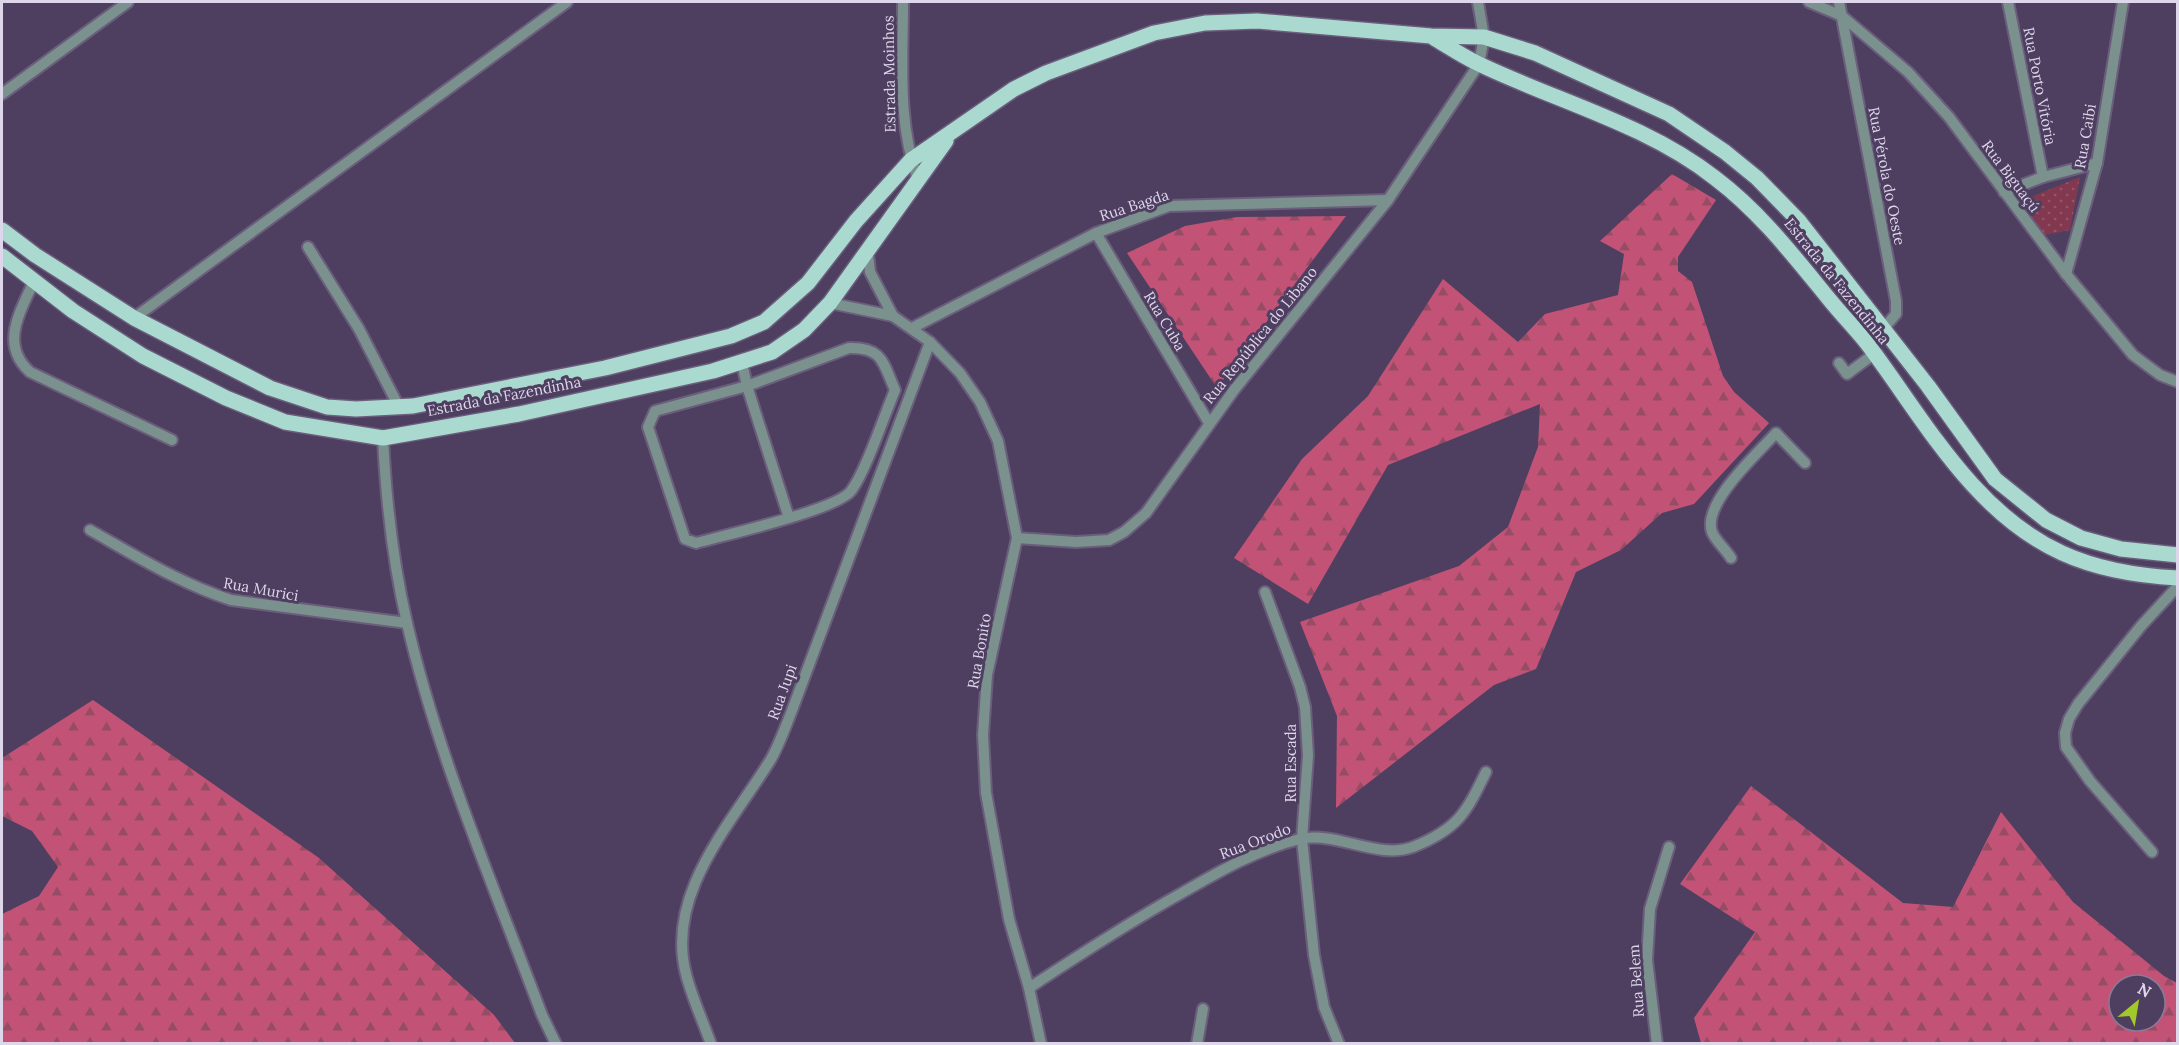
<svg xmlns="http://www.w3.org/2000/svg" width="2179" height="1045" viewBox="0 0 2179 1045" font-family="Lora,serif">
  <defs>
    <pattern id="forest-firs" width="22" height="20" patternUnits="userSpaceOnUse" patternTransform="scale(1.5)"><rect width="22" height="20" fill="#c35376"/><path d="M5 1l3.5 6h-7zM16 11l3.5 6h-7z" fill="#964c65"/></pattern>
    <pattern id="park-dots" width="8" height="8" patternUnits="userSpaceOnUse" patternTransform="scale(1.5)"><rect width="8" height="8" fill="#82394f"/><path d="M2 2h.1M6 6h.1" fill="none" stroke="#935568" stroke-width="1.8" stroke-linecap="round"/></pattern>
  </defs>
  <rect width="100%" height="100%" fill="#4e3f61"/>
  <!-- forest -->
  <g fill="url(#forest-firs)" fill-rule="evenodd">
    <path d="M1672 174 1716 200 1678 257V271L1692 282 1723 376 1734 392 1769 423 1694 504 1662 513 1621 550 1576 572 1536 669 1494 685 1336 808 1337 716 1300 622 1459 566 1508 527 1538 447 1540 404 1388 465 1308 604 1234 558 1302 459 1368 396 1443 279 1518 342 1545 314 1618 295 1624 254 1600 241Z"/>
    <path d="M1346 216 1217 388 1127 253 1185 226 1237 217Z"/>
    <path d="M93 700 319 858 494 1015 515 1043H2V914L39 896 58 867 32 831 2 816V758Z"/>
    <path d="M1751 786 1903 903 1953 907 2001 812 2073 902 2164 976 2177 983V1043H1701L1694 1018 1755 932 1680 884ZM2119 985H2155V1021H2119Z"/>
  </g>
  <!-- park -->
  <path fill="url(#park-dots)" d="M2080 177 2070 230 2045 235 2021 201Z"/>
  <g fill="none" stroke-linecap="round" stroke-linejoin="round">
    <defs>
      <g id="minor">
        <path d="M903 2C903 62 897 122 918 180"/>
        <path d="M1809 2 1842 16 1908 72 1949 117 2066 274 2133 355 2160 375 2178 382"/>
        <path d="M1839 2 1896 301V314L1884 328 1865 342"/>
        <path d="M2008 2 2043 177"/>
        <path d="M2 94 128 2"/>
        <path d="M2004 192 2043 177 2097 163"/>
        <path d="M1096 233 1209 423"/>
        <path d="M308 247 359 329 399 407"/>
        <path d="M868 253 870 272 893 316"/>
        <path d="M2066 274 2097 163 2123 2"/>
        <path d="M34 281C19 314 0 345 30 372L172 440"/>
        <path d="M830 303 893 316 930 342 960 373 980 402 998 441 1017 538 987 675 983 735 986 793 1009 919 1029 988 1041 1044"/>
        <path d="M134 318 567 2"/>
        <path d="M912 328 1096 233 1169 206 1388 200"/>
        <path d="M742 363 747 386 655 411 648 427 685 539 696 543C725 535 836 510 851 491 866 471 884 416 895 390 883 363 883 347 849 348L747 386 789 518"/>
        <path d="M1839 363 1847 374 1874 354"/>
        <path d="M383 438C386 500 393 563 407 623 438 757 494 887 542 1015L556 1044"/>
        <path d="M90 530C136 556 181 584 231 600L407 623"/>
        <path d="M1017 538 1076 542 1109 540 1124 532 1146 513 1234 390 1388 200 1479 64 1484 37 1478 2"/>
        <path d="M1731 558C1726 550 1715 540 1712 532 1702 503 1758 453 1776 433L1805 463"/>
        <path d="M1265 592 1300 687 1305 707 1308 755 1302 839 1314 955 1324 1007 1339 1044"/>
        <path d="M2152 852 2090 781 2066 747 2065 733 2069 719 2078 704 2141 626 2178 586"/>
        <path d="M1029 988C1079 955 1128 923 1180 894 1218 872 1258 849 1300 839 1338 831 1377 860 1413 847 1458 829 1466 813 1486 772"/>
        <path d="M711 1044C703 1021 692 998 686 974 665 893 732 823 771 759 779 745 785 728 791 713L930 342"/>
        <path d="M1197 1044 1203 1009"/>
        <path d="M1657 1044 1647 960 1650 909 1669 847"/>
      </g>
      <g id="major">
        <path d="M1434 38C1449 47 1464 57 1479 64 1556 101 1646 124 1715 178 1760 212 1793 255 1829 299 1841 314 1854 327 1866 342 1923 417 1972 512 2062 553 2097 569 2139 576 2178 578"/>
        <path d="M2 230 35 255 134 318 270 388 327 407 356 409 413 406 605 368 731 336 764 322 808 283 856 221 911 160 1014 89 1046 73 1154 33 1205 23 1257 21 1431 36 1484 37 1535 53 1669 114 1725 152 1757 178 1799 221 1928 386 1995 479 2046 520 2081 538 2121 549 2178 555"/>
        <path d="M2 256 73 311 143 356 226 398 285 422 383 438 519 414 713 371 772 352 804 330 830 303 946 141"/>
      </g>
    </defs>
    <!-- minor casing -->
    <use href="#minor" stroke="#6b5d7c" stroke-width="14"/>
    <!-- major casing -->
    <use href="#major" stroke="#6b5d7c" stroke-width="18"/>
    <!-- minor -->
    <use href="#minor" stroke="#7a918d" stroke-width="10"/>
    <!-- major -->
    <use href="#major" stroke="#aad9d0" stroke-width="15"/>
  </g>
  <g text-anchor="middle" dominant-baseline="central" stroke-width="6" stroke-linejoin="round" paint-order="stroke">
    <!-- street labels -->
    <g font-size="15" fill="#ded6ea" stroke="#4e3f61">
      <text transform="translate(889 74) rotate(-91)">Estrada Moinhos</text>
      <text transform="translate(2040 86) rotate(79)">Rua Porto Vitória</text>
      <text transform="translate(2085 136) rotate(-80)">Rua Caibi</text>
      <text transform="translate(1887 176) rotate(79)">Rua Pérola do Oeste</text>
      <text transform="translate(2011 176) rotate(53)">Rua Biguaçú</text>
      <text transform="translate(1134 205) rotate(-18)">Rua Bagda</text>
      <text transform="translate(1837 281) rotate(51)">Estrada da Fazendinha</text>
      <text transform="translate(1165 321) rotate(59)">Rua Cuba</text>
      <text transform="translate(1260 335) rotate(-51)">Rua República do Libano</text>
      <text transform="translate(504 396) rotate(-11)">Estrada da Fazendinha</text>
      <text transform="translate(261 589) rotate(10)">Rua Murici</text>
      <text transform="translate(979 651) rotate(-80)">Rua Bonito</text>
      <text transform="translate(782 692) rotate(-70)">Rua Jupi</text>
      <text transform="translate(1290 763) rotate(-90)">Rua Escada</text>
      <text transform="translate(1255 841) rotate(-21)">Rua Orodo</text>
      <text transform="translate(1636 981) rotate(-94)">Rua Belem</text>
    </g>
  </g>
  <!-- border -->
  <rect width="2179" height="1045" fill="none" stroke="#ded6ea" stroke-width="6"/>
  <!-- north arrow -->
  <g transform="translate(2137 1003) rotate(30)"><circle r="28" fill="#4e3f61" stroke="#887b98" stroke-width="1.5"/>
  <path d="M0-4.5L10 22L0 15L-10 22Z" fill="#a1c929"/>
  <text y="-9" font-size="16" font-weight="bold" text-anchor="middle" fill="#ded6ea">N</text>
  </g>
</svg>
